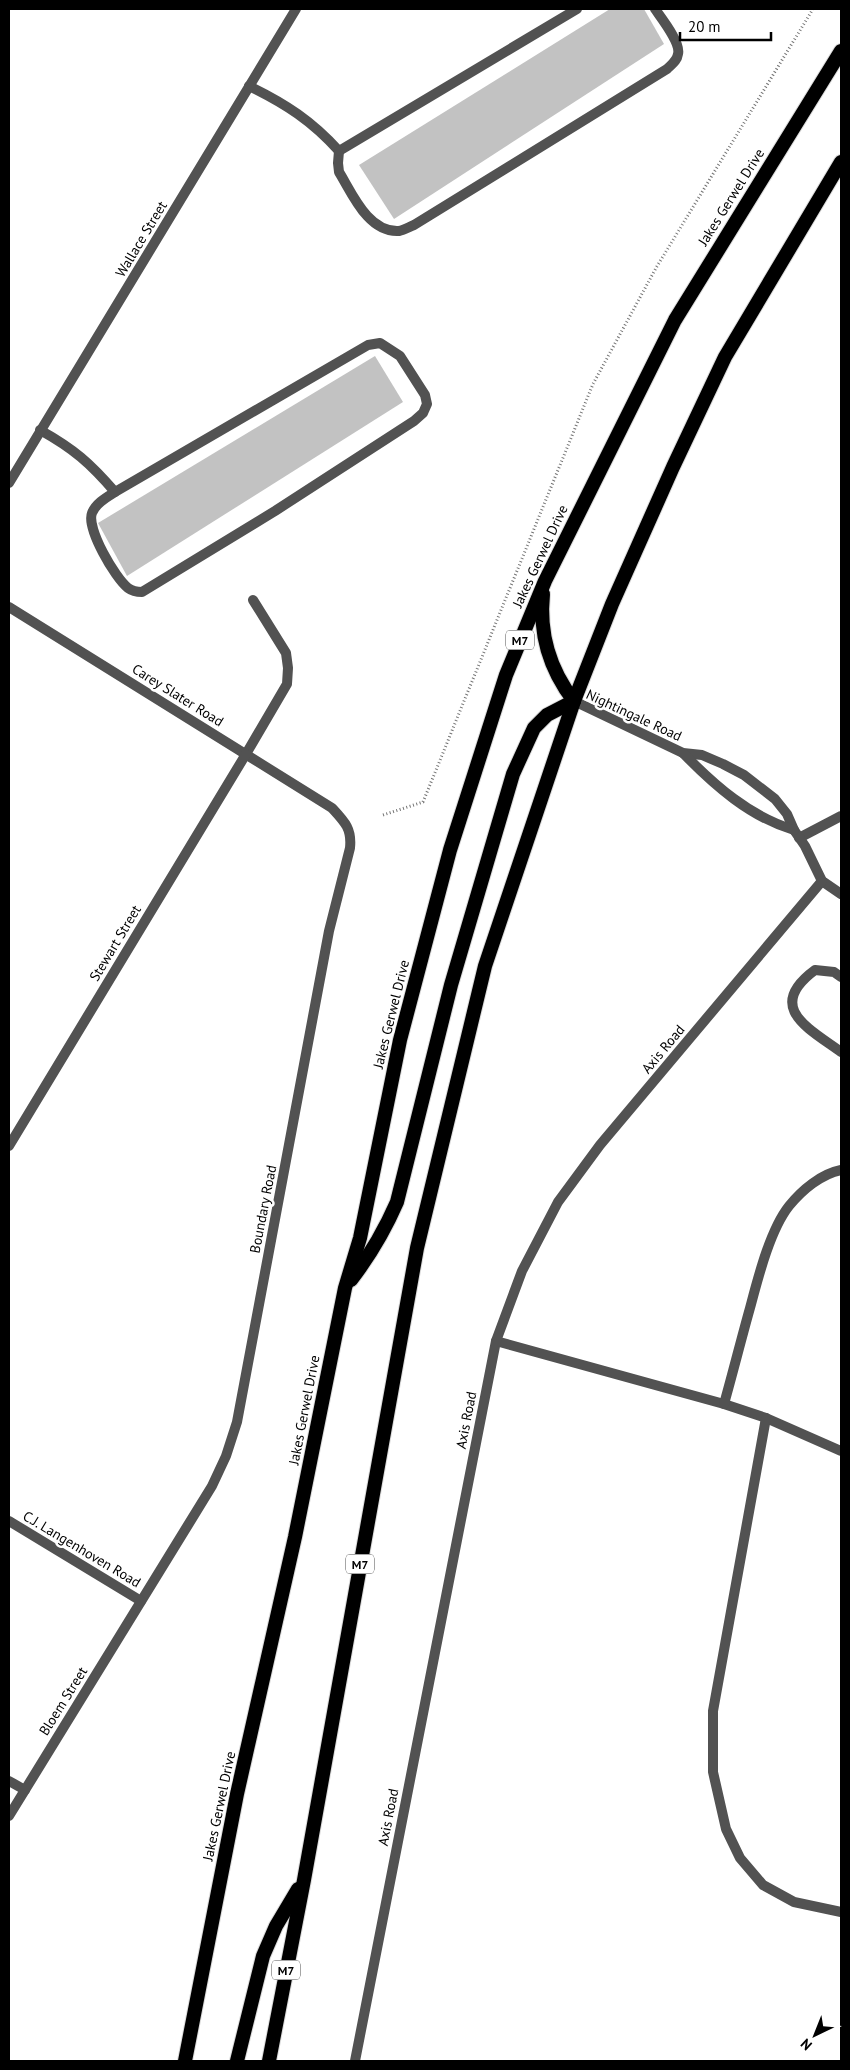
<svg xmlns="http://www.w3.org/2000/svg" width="850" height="2070" viewBox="0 0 850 2070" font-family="'PT Sans',sans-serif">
  <rect width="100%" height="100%" fill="#fff"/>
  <!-- building -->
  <g fill="#c2c2c2">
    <path d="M610 9H644L664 44 394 219 359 165Z"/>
    <path d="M375 356 403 402 127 576 98 523Z"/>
  </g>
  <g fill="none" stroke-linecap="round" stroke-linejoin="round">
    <defs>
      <g id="trunk">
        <path d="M543 594C539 633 550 670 574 701"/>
        <path d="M351 1280C371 1254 384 1232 397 1202L451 985 513 774 534 728 547 715 574 701"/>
        <path d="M185 2061 237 1794 295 1537 345 1288 360 1238 400 1040 450 850 506 675 545 581 675 320 841 51"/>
        <path d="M237 2061 263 1956 276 1926 298 1889"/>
        <path d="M269 2061 304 1880 417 1248 485 966 574 701 612 604 673 467 725 357 841 162"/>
      </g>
    </defs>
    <!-- trunk casing -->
    <use href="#trunk" stroke="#dbdbdb" stroke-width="16"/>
    <!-- path -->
    <path stroke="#747474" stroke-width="3" stroke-dasharray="1 2.5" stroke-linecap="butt" d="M383 815 423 802 593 384 656 268 813 9"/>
    <!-- service -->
    <g stroke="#525252" stroke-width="10">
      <path d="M249 86C286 104 312 121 339 151"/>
      <path d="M339 151 338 163 339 172C352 193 368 233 399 231 404 230 409 227 414 225L667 69C672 64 677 61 678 54 681 43 662 19 655 9"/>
      <path d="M339 151 577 9"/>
      <path d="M380 343 400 356 425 395 427 404 423 413 414 421 275 511 142 592C137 592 132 591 128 588 115 578 86 528 92 513 96 503 107 497 115 492L368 345Z"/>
      <path d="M40 430C74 449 90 463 115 492"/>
      <path d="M246 754 287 684 288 668 286 653 253 600"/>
      <path d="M799 838 841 816"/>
      <path d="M841 977 834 972 815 970C765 1007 808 1028 841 1052"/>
      <path d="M496 1341 724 1404 766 1418 841 1451"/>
      <path d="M724 1404C733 1372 741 1340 750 1308 758 1278 770 1230 789 1206 802 1190 821 1174 841 1170"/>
      <path d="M766 1418 713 1711V1772L726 1829 740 1858 763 1885 794 1902 841 1912"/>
      <path d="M9 1781 25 1790"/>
    </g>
    <!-- minor -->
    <g stroke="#525252" stroke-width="10">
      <path d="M9 483 296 9"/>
      <path d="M9 607 332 808C345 822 352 829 350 848L329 931 237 1422 226 1456 212 1486 9 1816"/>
      <path d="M574 701 683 753 702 755 723 764 744 775 775 799 787 814 794 830 805 846 822 881 841 894"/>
      <path d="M683 753C714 785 750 817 794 830"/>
      <path d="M9 1146 246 754"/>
      <path d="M9 1521 141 1601"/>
      <path d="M355 2061 496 1341 522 1271 558 1202 600 1145 822 881"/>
    </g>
    <!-- trunk -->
    <use href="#trunk" stroke="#000" stroke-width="14"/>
  </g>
  <g text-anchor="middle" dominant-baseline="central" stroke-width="5" stroke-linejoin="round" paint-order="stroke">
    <!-- shield labels -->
    <g fill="#fff" stroke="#4c4c4c" stroke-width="1">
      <rect x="506" y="630.5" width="28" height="19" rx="4"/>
      <rect x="346" y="1554.5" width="28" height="19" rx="4"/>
      <rect x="272" y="1960.5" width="28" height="19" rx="4"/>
    </g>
    <g font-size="12" font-weight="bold" fill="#000">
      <text x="520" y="640">M7</text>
      <text x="360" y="1564">M7</text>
      <text x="286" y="1970">M7</text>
    </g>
    <!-- street labels -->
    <g font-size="14" fill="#000" stroke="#fff">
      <text transform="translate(731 197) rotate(-58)">Jakes Gerwel Drive</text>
      <text transform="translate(141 239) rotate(-59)">Wallace Street</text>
      <text transform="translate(540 556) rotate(-65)">Jakes Gerwel Drive</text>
      <text transform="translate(178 695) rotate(32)">Carey Slater Road</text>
      <text transform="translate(634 715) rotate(25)">Nightingale Road</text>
      <text transform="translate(115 943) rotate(-59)">Stewart Street</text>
      <text transform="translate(391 1014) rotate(-76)">Jakes Gerwel Drive</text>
      <text transform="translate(663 1049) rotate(-50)">Axis Road</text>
      <text transform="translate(263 1209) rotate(-79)">Boundary Road</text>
      <text transform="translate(304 1410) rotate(-79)">Jakes Gerwel Drive</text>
      <text transform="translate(466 1420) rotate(-79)">Axis Road</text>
      <text transform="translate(82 1549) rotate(31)">C.J. Langenhoven Road</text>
      <text transform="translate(63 1701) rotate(-58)">Bloem Street</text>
      <text transform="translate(219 1806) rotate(-78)">Jakes Gerwel Drive</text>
      <text transform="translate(388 1817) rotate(-79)">Axis Road</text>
    </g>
  </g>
  <!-- border -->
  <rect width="850" height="2070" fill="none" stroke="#000000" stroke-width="20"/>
  <!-- north arrow -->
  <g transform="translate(815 2035) rotate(223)" stroke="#ffffff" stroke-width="4" paint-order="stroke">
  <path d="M0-4L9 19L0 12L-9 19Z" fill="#000000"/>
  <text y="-8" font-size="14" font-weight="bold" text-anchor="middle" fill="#000000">N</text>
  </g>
  <!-- scale -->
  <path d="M680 32v8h91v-8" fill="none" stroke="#000000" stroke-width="2.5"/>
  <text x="688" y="32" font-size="15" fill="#000000" stroke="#ffffff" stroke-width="4" paint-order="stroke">20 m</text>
</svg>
